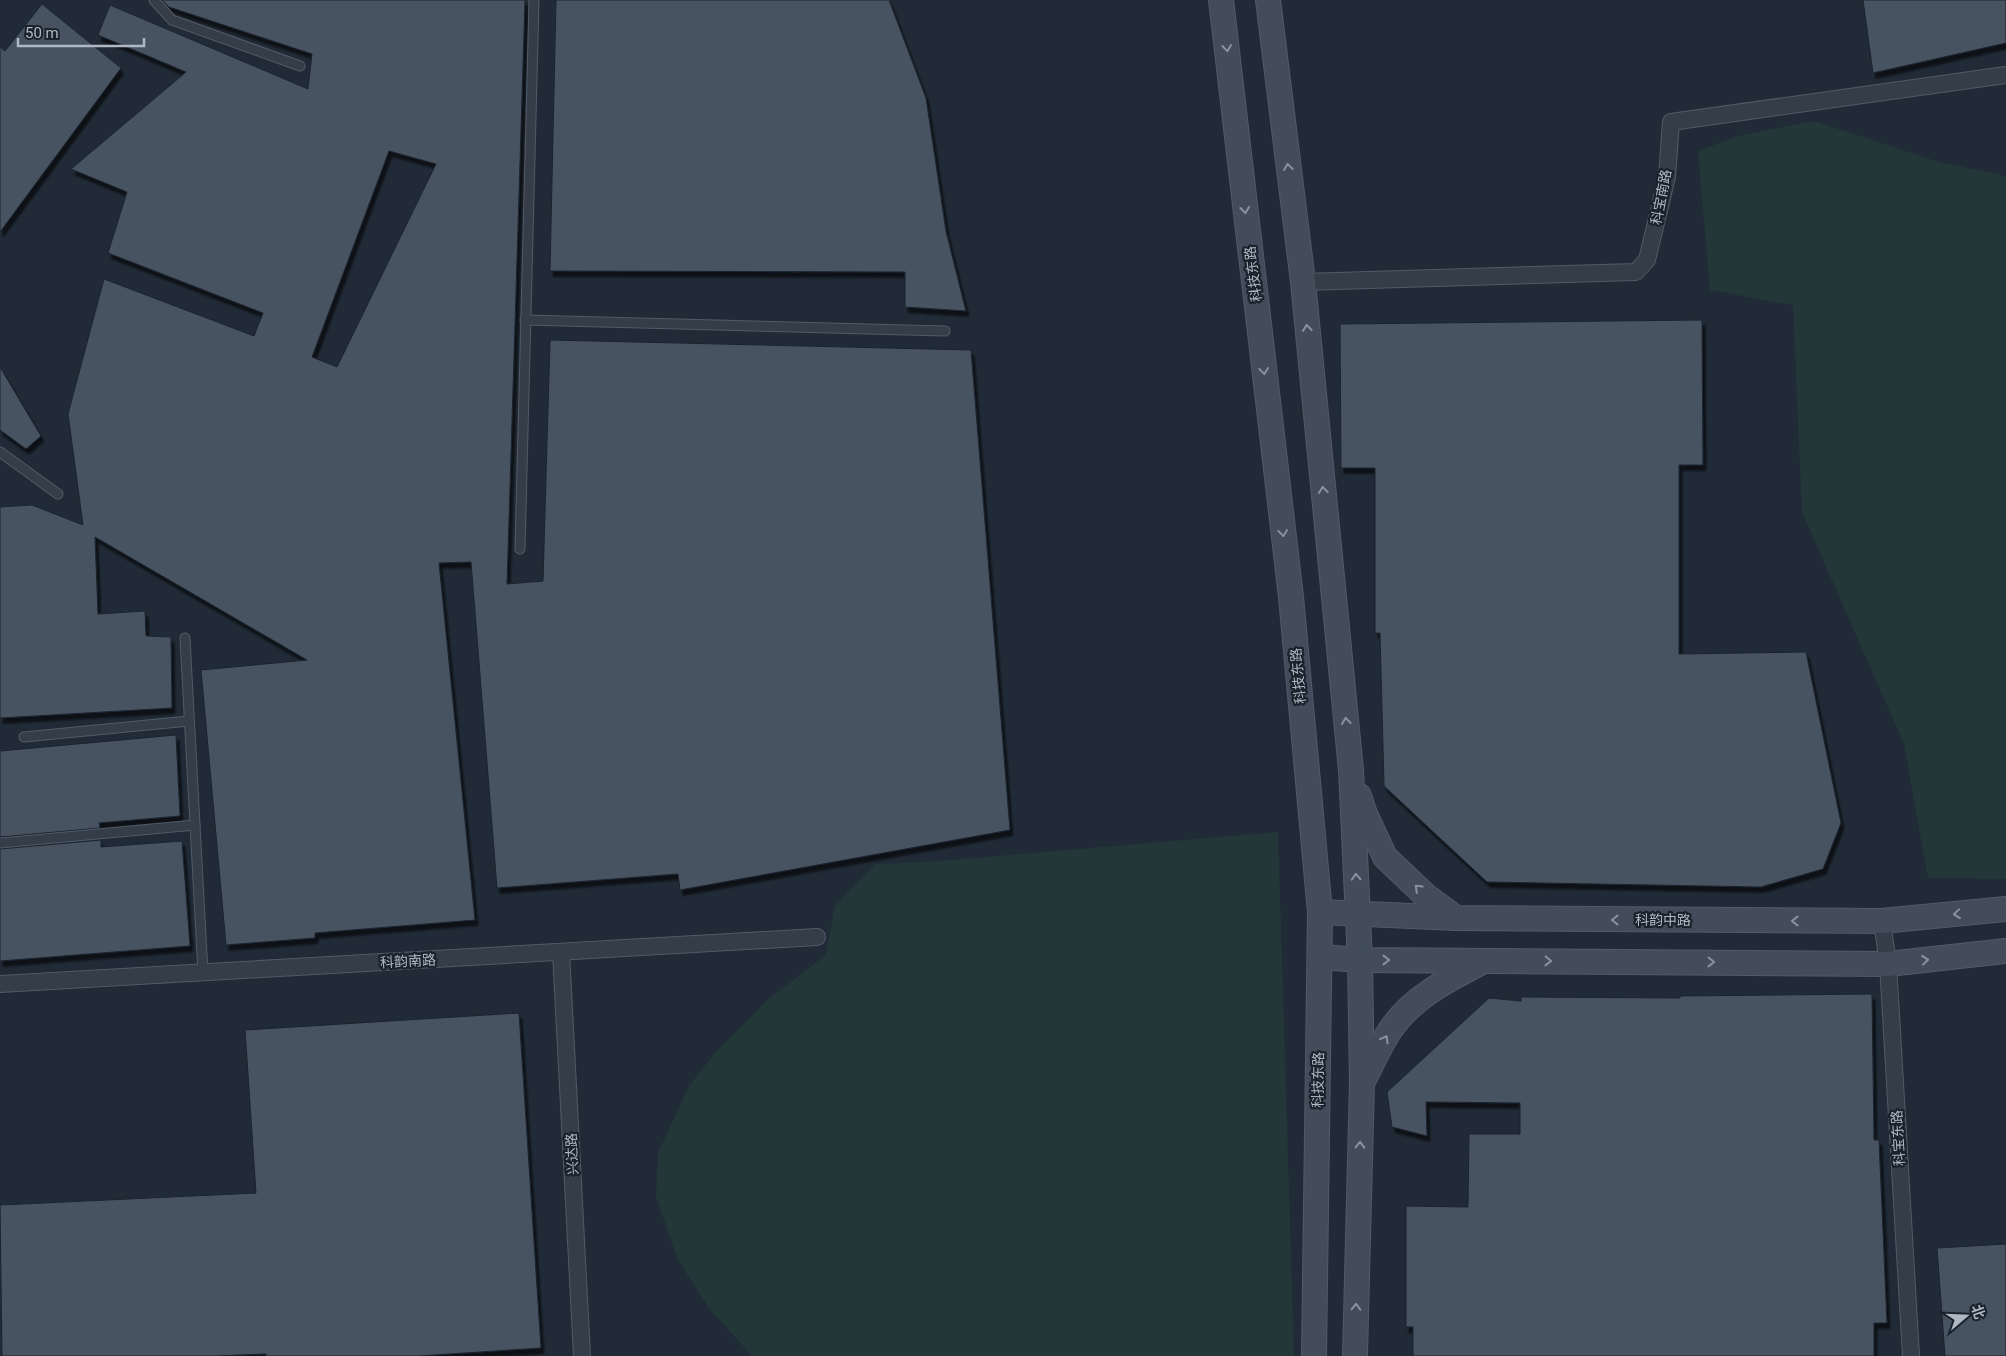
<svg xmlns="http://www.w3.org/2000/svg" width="2006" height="1356" viewBox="0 0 2006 1356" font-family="Roboto,'Noto Sans SC',sans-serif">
  <defs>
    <filter id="shadow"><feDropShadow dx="3" dy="5.5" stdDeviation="1" flood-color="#0009"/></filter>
  </defs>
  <rect width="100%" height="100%" fill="#212b37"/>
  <!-- green -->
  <g fill="#233738">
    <path d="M1814 121 1939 162 2006 176V879L1928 878 1904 744 1802 512 1793 305 1710 290 1698 151 1738 136Z"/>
    <path d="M1278 832 1294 1356H752L709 1308 678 1260 656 1197 658 1153 689 1086 714 1054 766 1001 826 955 835 906 876 864 928 862Z"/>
  </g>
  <!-- building -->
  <g fill="#475261" stroke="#1c242e" fill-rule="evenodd" filter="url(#shadow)">
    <path d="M162 0H525L507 584 543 581 550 340 971 350 1010 830 680 890 678 874 497 888 471 562 439 563 475 920 315 933V938L226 945 201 670 307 660 95 537 98 614 145 611 146 636 171 637 172 708 0 718V507L32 505 83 525 68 414 104 279 254 336 263 313 108 253 127 192 71 169 186 72 98 35 110 5 308 89 312 54 169 7ZM389 151 436 164 337 367 312 357Z"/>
    <path d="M556 0H889L926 98 946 231 966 311 905 307V272L550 271Z"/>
    <path d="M1863 0H2006V43L1873 73Z"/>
    <path d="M42 4 121 68 0 232V47L5 51Z"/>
    <path d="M1702 320 1703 465H1679V654L1806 652 1841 823 1823 869 1761 887 1487 882 1384 786 1380 633H1375V468H1341L1340 324Z"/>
    <path d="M0 367 41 436 26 449 0 430Z"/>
    <path d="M176 735 180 816 99 823 100 828 0 837V751Z"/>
    <path d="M101 840V847L182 841 190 946 0 961V849Z"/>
    <path d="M1872 994 1874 1140H1879L1887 1323H1874V1356H1413V1327H1406V1206L1468 1207 1469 1134H1520V1103L1426 1102 1427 1136 1392 1127 1387 1092 1489 998 1521 1001V997L1680 998V996Z"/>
    <path d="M519 1013 541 1348 419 1356H266V1354L215 1356H2L0 1205 256 1193 245 1030Z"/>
    <path d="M2006 1244V1356H1945L1937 1248Z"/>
  </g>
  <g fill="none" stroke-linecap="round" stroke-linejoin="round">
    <defs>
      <g id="service">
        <path d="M154 0 172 20 300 66"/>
        <path d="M525 320 945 331"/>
        <path d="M0 452 58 494"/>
        <path d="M520 549 534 0"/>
        <path d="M24 737 189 721"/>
        <path d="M195 825 203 973"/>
        <path d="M0 843 195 825 185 638"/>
      </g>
      <g id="minor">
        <path d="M1303 282 1636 272 1647 260 1667 177 1671 122 2006 75"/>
        <path d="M1882 921 1888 964 1911 1356"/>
        <path d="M561 952 582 1356"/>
        <path d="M0 984 817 937"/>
      </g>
      <g id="secondary">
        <path d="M1221 0 1291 597 1320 912 1314 1356"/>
        <path d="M1268 0 1303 282 1351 770 1360 960 1362 1082 1355 1356"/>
        <path d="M1359 796 1365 814 1385 857 1426 896 1456 918"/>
        <path d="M1320 912 1456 918 1882 921 2006 909"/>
        <path d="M1320 957 1360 960 1888 964 2006 951"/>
        <path d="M1363 1081C1372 1064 1380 1045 1391 1029 1412 998 1447 980 1480 963"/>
      </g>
    </defs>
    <!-- service casing -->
    <use href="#service" stroke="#525b66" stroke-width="11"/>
    <!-- minor casing -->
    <use href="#minor" stroke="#525b66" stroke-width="18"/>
    <!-- secondary casing -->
    <use href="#secondary" stroke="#525b66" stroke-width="26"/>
    <!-- service -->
    <use href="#service" stroke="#343d48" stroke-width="9"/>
    <!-- minor -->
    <use href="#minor" stroke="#343d48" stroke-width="16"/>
    <!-- secondary -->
    <use href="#secondary" stroke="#424c5b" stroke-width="24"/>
  </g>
  <!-- one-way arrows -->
  <defs><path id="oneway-chevron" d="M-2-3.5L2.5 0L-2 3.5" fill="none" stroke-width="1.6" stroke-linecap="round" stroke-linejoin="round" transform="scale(1.25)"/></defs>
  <g stroke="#89929f">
    <use href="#oneway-chevron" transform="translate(1227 48) rotate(84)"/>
    <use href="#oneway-chevron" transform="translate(1288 167) rotate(-97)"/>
    <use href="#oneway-chevron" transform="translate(1245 210) rotate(84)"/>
    <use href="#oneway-chevron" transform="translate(1307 328) rotate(-96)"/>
    <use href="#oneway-chevron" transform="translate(1264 371) rotate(83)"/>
    <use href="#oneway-chevron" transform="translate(1323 490) rotate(-96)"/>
    <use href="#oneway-chevron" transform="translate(1283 533) rotate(83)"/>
    <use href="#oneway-chevron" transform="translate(1346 721) rotate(-96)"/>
    <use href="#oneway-chevron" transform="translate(1356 877) rotate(-93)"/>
    <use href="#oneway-chevron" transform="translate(1418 888) rotate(-137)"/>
    <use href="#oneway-chevron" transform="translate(1957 914) rotate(174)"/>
    <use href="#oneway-chevron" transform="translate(1615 920) rotate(-180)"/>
    <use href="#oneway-chevron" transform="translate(1795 921) rotate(-180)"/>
    <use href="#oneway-chevron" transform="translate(1386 960)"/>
    <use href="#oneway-chevron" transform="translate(1925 960) rotate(-6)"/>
    <use href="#oneway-chevron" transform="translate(1548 961) rotate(1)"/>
    <use href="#oneway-chevron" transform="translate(1711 962) rotate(1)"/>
    <use href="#oneway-chevron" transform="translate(1385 1039) rotate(-61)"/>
    <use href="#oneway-chevron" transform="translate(1360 1145) rotate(-89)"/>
    <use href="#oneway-chevron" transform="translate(1356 1307) rotate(-89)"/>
  </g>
  <g text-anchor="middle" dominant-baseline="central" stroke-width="4.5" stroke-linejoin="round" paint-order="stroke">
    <!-- street labels -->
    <g font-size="14" fill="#afb8c4" stroke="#1a222c">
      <text transform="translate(1661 197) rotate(-79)">科宝南路</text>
      <text transform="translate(1253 274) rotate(-97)">科技东路</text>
      <text transform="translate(1298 676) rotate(-95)">科技东路</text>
      <text x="1663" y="920">科韵中路</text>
      <text transform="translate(408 961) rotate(-3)">科韵南路</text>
      <text transform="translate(1318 1080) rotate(-89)">科技东路</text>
      <text transform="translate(1898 1138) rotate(-93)">科宝东路</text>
      <text transform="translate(572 1154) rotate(-93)">兴达路</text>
    </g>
  </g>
  <!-- north arrow -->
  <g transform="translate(1966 1316) rotate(71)" stroke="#1a222c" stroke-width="4" paint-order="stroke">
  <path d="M0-4L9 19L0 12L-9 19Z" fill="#afb8c4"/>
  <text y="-8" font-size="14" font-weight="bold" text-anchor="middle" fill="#afb8c4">北</text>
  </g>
  <!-- scale -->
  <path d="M18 38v8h126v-8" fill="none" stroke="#afb8c4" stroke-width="2.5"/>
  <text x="25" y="38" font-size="15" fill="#afb8c4" stroke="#1a222c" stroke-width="4" paint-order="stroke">50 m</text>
</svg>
